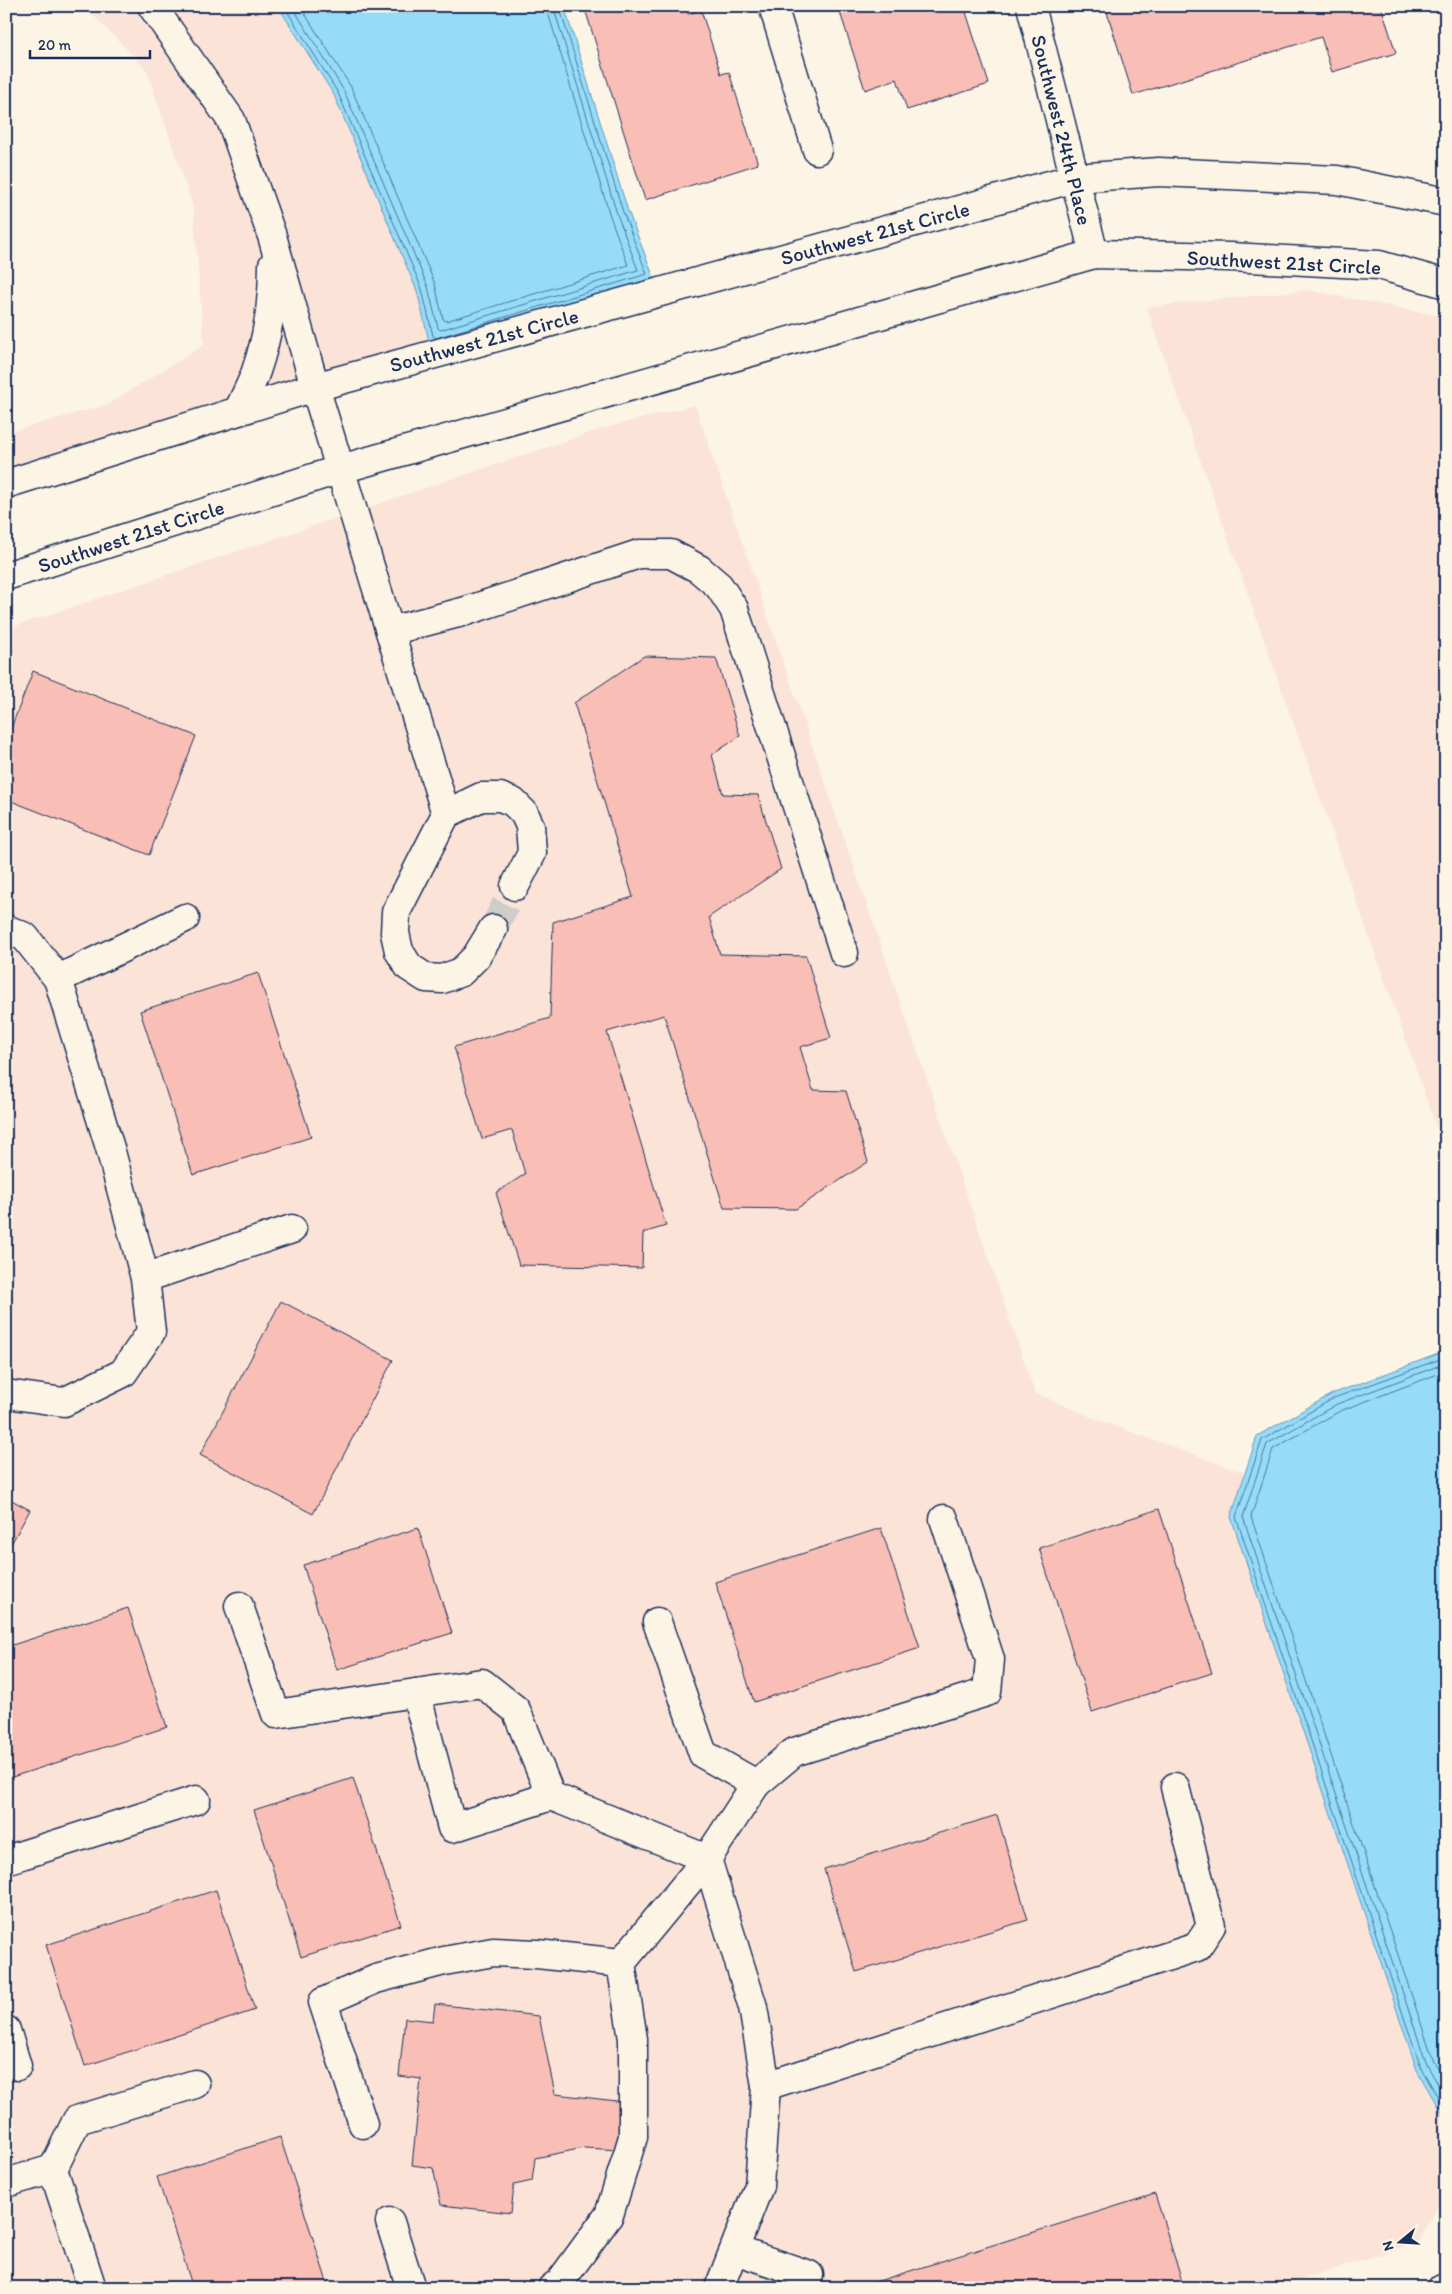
<svg xmlns="http://www.w3.org/2000/svg" width="1452" height="2294" viewBox="0 0 1452 2294" font-family="Itim,sans-serif">
  <rect width="100%" height="100%" fill="#fcf5e5"/>
  <filter id="ink" filterUnits="userSpaceOnUse"><feTurbulence type="fractalNoise" baseFrequency=".02" numOctaves="2"/><feDisplacementMap in="SourceGraphic" scale="10" xChannelSelector="R" yChannelSelector="G"/><feConvolveMatrix kernelMatrix="1 2 1 2 8 2 1 2 1" color-interpolation-filters="sRGB"/></filter>
  <g filter="url(#ink)">
    <!-- built -->
    <g fill="#fbe4d7">
      <path d="M84 6H278L334 95 417 291 430 345 6 472V433L108 404 204 345 193 206 146 69Z"/>
      <path d="M1307 290 1446 317V1154L1146 307Z"/>
      <path d="M695 405 1035 1393 1096 1419 1245 1473 1231 1517 1417 2070 1446 2121V2188L1419 2242 1276 2288H6V629L604 428Z"/>
    </g>
    <!-- water -->
    <g fill="#96dcf8" stroke="#6597ba">
      <path d="M278 6H564L628 211 654 278 430 345 417 291 334 95Z"/>
      <path d="M1446 1351V2121L1417 2070 1231 1517 1257 1436 1332 1394Z"/>
    </g>
    <g fill="none" stroke-linecap="round" stroke-linejoin="round">
      <!-- shore -->
      <g stroke="#4c749c" stroke-width="1">
        <path d="M284 6 338 93 422 289 433 336 436 338 647 274 623 212 559 6"/>
        <path d="M292 6 344 91 428 287 438 328 440 330 638 270 617 214 553 6"/>
        <path d="M300 6 351 87 435 284 443 319 446 321 628 265 610 216 546 6"/>
        <path d="M1446 1357 1334 1398 1262 1440 1236 1517 1421 2068 1446 2111"/>
        <path d="M1446 1363 1337 1404 1267 1444 1243 1517 1427 2065 1446 2098"/>
        <path d="M1446 1371 1340 1411 1273 1449 1251 1517 1434 2062 1446 2083"/>
      </g>
    </g>
    <!-- building -->
    <g fill="#f9beb5" stroke="#1b2f5e">
      <path d="M584 6H686L688 14 701 10 721 74 729 72 758 164 645 200Z"/>
      <path d="M838 6H964L989 84 907 110 897 79 865 90Z"/>
      <path d="M1105 6H1381L1396 53 1332 72 1321 37 1133 95Z"/>
      <path d="M644 656 716 658 740 736 712 755 723 794 758 795 781 869 709 917 720 954 806 956 831 1038 800 1047 813 1090 846 1091 868 1162 796 1209 724 1208 664 1015 607 1032 666 1226 643 1233 642 1268 519 1265 496 1193 525 1174 512 1130 482 1139 454 1047 550 1018 553 922 633 897 574 703Z"/>
      <path d="M33 671 196 736 149 855 6 799V741Z"/>
      <path d="M258 973 311 1137 193 1175 140 1011Z"/>
      <path d="M281 1301 393 1360 313 1514 200 1455Z"/>
      <path d="M6 1497 30 1510 6 1553Z"/>
      <path d="M1159 1509 1212 1673 1092 1712 1039 1548Z"/>
      <path d="M418 1528 452 1633 337 1670 303 1565Z"/>
      <path d="M881 1528 920 1648 754 1702 715 1582Z"/>
      <path d="M128 1608 167 1727 6 1779V1647Z"/>
      <path d="M353 1778 401 1925 301 1957 254 1810Z"/>
      <path d="M997 1815 1028 1920 856 1972 824 1869Z"/>
      <path d="M216 1890 255 2010 85 2066 46 1945Z"/>
      <path d="M435 2004 539 2016 555 2094 626 2102 620 2150 584 2148 535 2158 532 2181 514 2185 511 2213 441 2205 433 2168 412 2165 421 2079 399 2076 405 2018 433 2021Z"/>
      <path d="M280 2137 329 2288H193L157 2177Z"/>
      <path d="M1155 2194 1184 2288H856Z"/>
    </g>
    <g fill="none" stroke-linecap="round" stroke-linejoin="round">
      <!-- minor-tunnel -->
      <path stroke="#cfcdca" stroke-width="28" stroke-dasharray="28 14" stroke-linecap="butt" d="M493 929 515 886"/>
      <defs>
        <g id="minor">
          <path d="M152 6 231 120 272 236 315 387 446 814"/>
          <path d="M773 6 817 150"/>
          <path d="M1031 6 1094 254"/>
          <path d="M239 410C244 397 252 384 256 371 268 337 273 300 273 265"/>
          <path d="M6 484 315 387 1075 178 1159 172 1337 180 1446 202"/>
          <path d="M6 576 341 469 1094 254 1230 257 1379 265 1446 284"/>
          <path d="M390 631 466 611 639 554H671L699 569 719 586 734 609 844 953"/>
          <path d="M6 929 25 937 58 979 110 1148 145 1278 151 1332 123 1373 64 1402 6 1394"/>
          <path d="M493 929 476 957 461 972 442 979 426 978 409 967 399 951 395 933 396 912 446 814 481 797H500L513 802 524 813 530 826 532 853 515 886"/>
          <path d="M58 979 185 918"/>
          <path d="M145 1278 292 1229"/>
          <path d="M239 1606 276 1714 482 1683 516 1710 551 1796 707 1859"/>
          <path d="M657 1622 703 1754 756 1784"/>
          <path d="M416 1693 452 1828 551 1796"/>
          <path d="M707 1859 753 2007 766 2086 759 2186 719 2288"/>
          <path d="M6 1860 196 1800"/>
          <path d="M6 2030 17 2066"/>
          <path d="M766 2086 1197 1947 1211 1926 1175 1787"/>
          <path d="M363 2124 323 2002 376 1979 444 1961 493 1952 537 1954 621 1963"/>
          <path d="M53 2169 77 2120 195 2084"/>
          <path d="M6 2183 53 2169 92 2288"/>
          <path d="M390 2222 411 2288"/>
          <path d="M735 2250 809 2275"/>
          <path d="M552 2288 560 2282 609 2215 633 2137V2039L621 1963 707 1859 756 1784 794 1752 987 1692 990 1659 944 1519"/>
          <path d="M1442 2288 1446 2287"/>
        </g>
      </defs>
      <!-- minor casing -->
      <use href="#minor" stroke="#1b2f5e" stroke-width="31"/>
      <!-- minor -->
      <use href="#minor" stroke="#fcf5e5" stroke-width="28"/>
    </g>
  </g>
  <g text-anchor="middle" dominant-baseline="central" stroke-width="5" stroke-linejoin="round" paint-order="stroke">
    <!-- street labels -->
    <g font-size="21" fill="#1b2f5e" stroke="#fcf5e5">
      <text transform="translate(1062 130) rotate(76)">Southwest 24th Place</text>
      <text transform="translate(875 233) rotate(-15)">Southwest 21st Circle</text>
      <text transform="translate(1284 262) rotate(3)">Southwest 21st Circle</text>
      <text transform="translate(484 340) rotate(-15)">Southwest 21st Circle</text>
      <text transform="translate(131 536) rotate(-18)">Southwest 21st Circle</text>
    </g>
  </g>
  <!-- margin -->
  <rect width="1452" height="2294" fill="none" stroke="#fcf5e5" stroke-width="25"/>
  <rect x="12" y="12" width="1427" height="2269" fill="none" stroke="#1b2f5e" stroke-width="2" filter="url(#ink)"/>
  <!-- north arrow -->
  <g transform="translate(1400 2242) rotate(252)" stroke="#fcf5e5" stroke-width="4" paint-order="stroke">
  <path d="M0-4L9 19L0 12L-9 19Z" fill="#1b2f5e"/>
  <text y="-8" font-size="14" font-weight="bold" text-anchor="middle" fill="#1b2f5e">N</text>
  </g>
  <!-- scale -->
  <path d="M30 50v8h120v-8" fill="none" stroke="#1b2f5e" stroke-width="2.5"/>
  <text x="38" y="50" font-size="15" fill="#1b2f5e" stroke="#fcf5e5" stroke-width="4" paint-order="stroke">20 m</text>
</svg>
